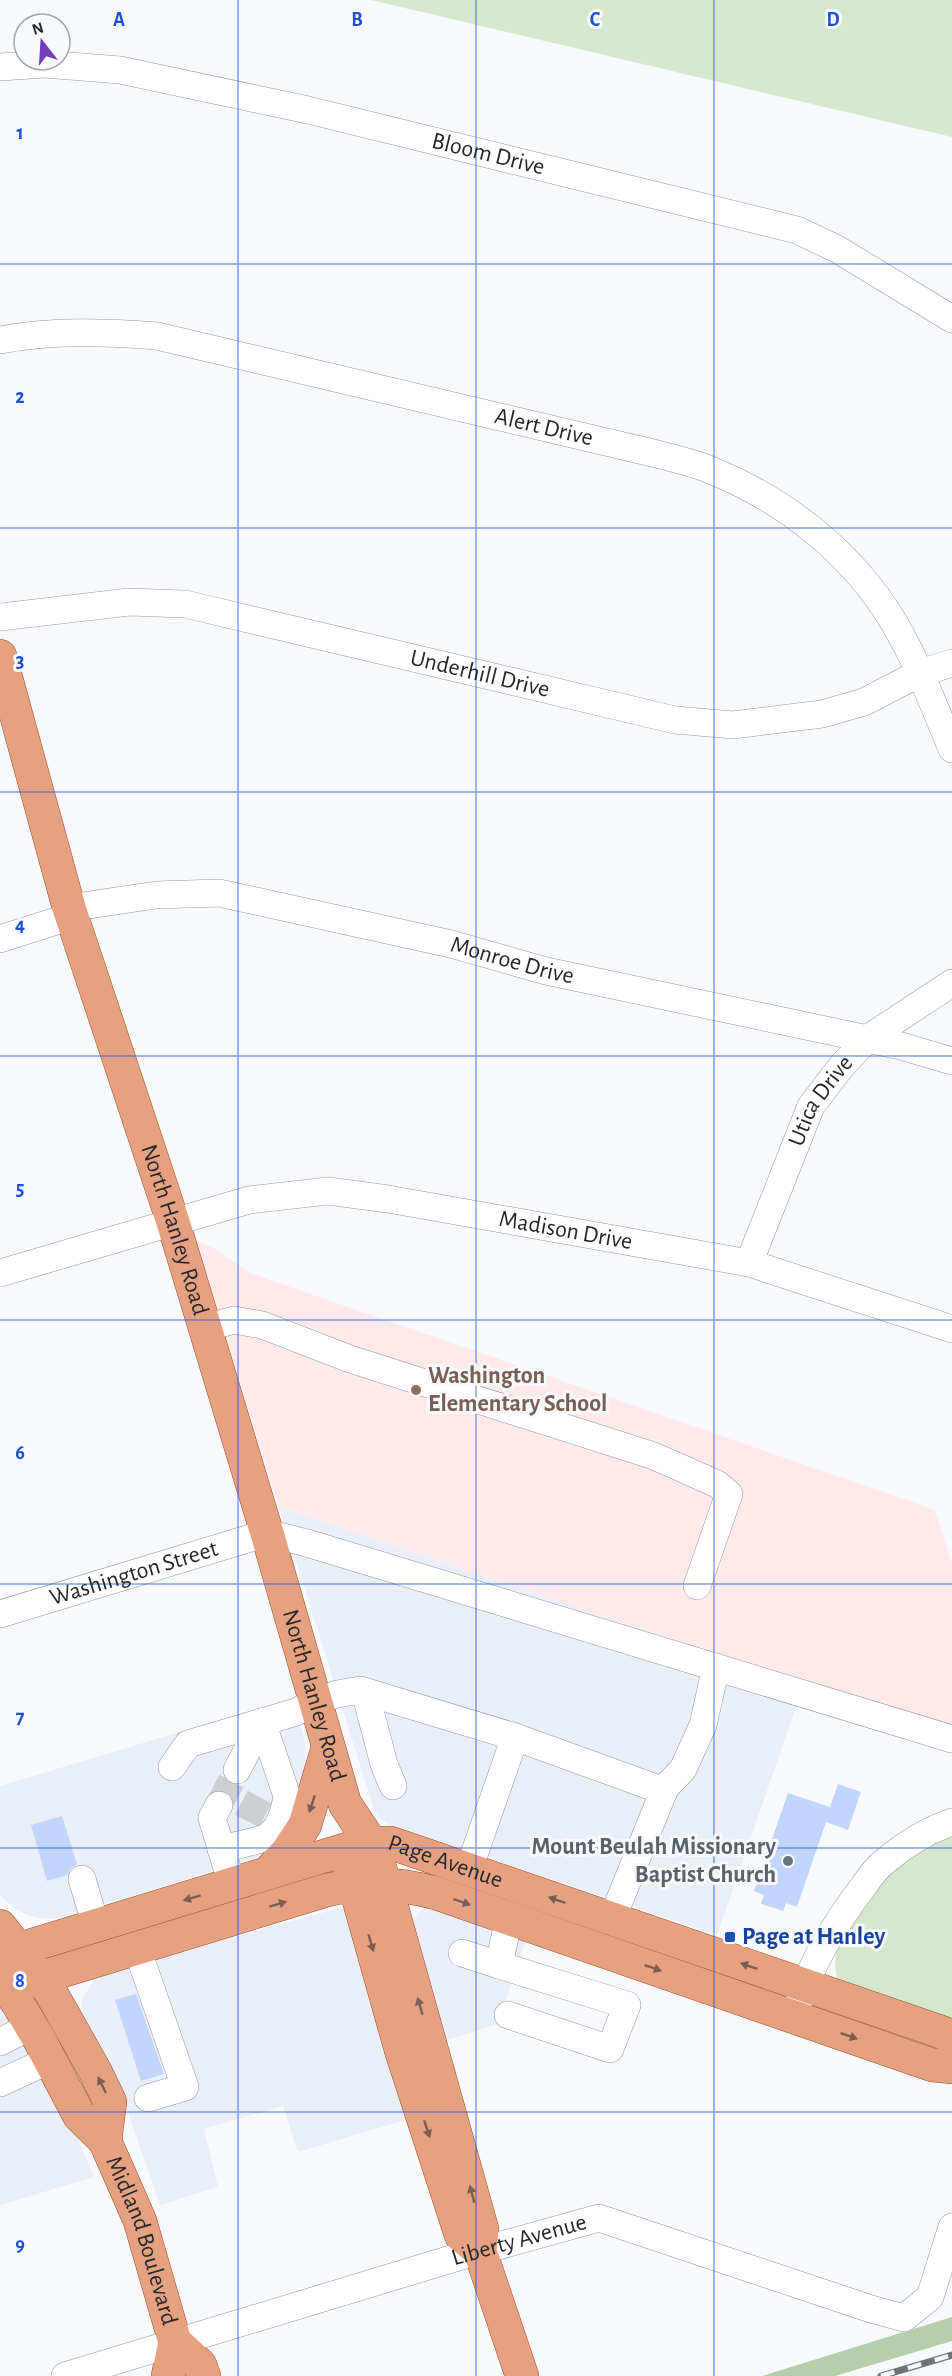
<svg xmlns="http://www.w3.org/2000/svg" width="952" height="2376" viewBox="0 0 952 2376" font-family="'Alegreya Sans',sans-serif">
  <rect width="100%" height="100%" fill="#f7f9fd"/>
  <!-- built -->
  <g fill="#e9eef9">
    <path d="M279 1507 804 1684 717 1935 388 1824 378 1816 374 1809Z"/>
    <path d="M293 1698 305 1743 303 1809 266 1855 54 1919 39 1918 25 1914 13 1907 0 1895V1786Z"/>
    <path d="M433 1906 527 1937 498 2024 444 2041 412 1924 415 1917 422 1910Z"/>
    <path d="M340 1908 351 1911 412 2118 298 2152 283 2106 204 2129 218 2187 160 2205 124 2101 80 2013 83 1998 94 1979 104 1971Z"/>
    <path d="M0 2004 47 2065 94 2177 0 2205Z"/>
  </g>
  <!-- education -->
  <path fill="#ffe9ea" d="M195 1240 213 1248 250 1273 935 1510 952 1564V1731L804 1684 279 1507Z"/>
  <!-- green -->
  <g fill="#d5e7cc">
    <path d="M371 0H952V137Z"/>
    <path d="M952 1835V2022L846 1986 837 1979 835 1966 836 1951 869 1894 915 1851Z"/>
  </g>
  <!-- forest -->
  <path fill="#b6ceaa" d="M952 2317V2341L835 2376H762Z"/>
  <!-- building -->
  <g fill="#c2d6fb">
    <path d="M838 1784 861 1792 848 1830 826 1822 797 1907 786 1903 783 1911 761 1904 764 1895 754 1891 788 1793 830 1807Z"/>
    <path d="M62 1816 77 1864 71 1868 67 1875 47 1881 31 1825Z"/>
    <path d="M136 1994 164 2074 141 2081 115 2000Z"/>
  </g>
  <g fill="none" stroke-linecap="round" stroke-linejoin="round">
    <!-- minor-tunnel -->
    <g stroke="#cdcfd3" stroke-width="27" stroke-dasharray="27 14" stroke-linecap="butt">
      <path d="M219 1805 237 1770"/>
      <path d="M247 1821 266 1785"/>
    </g>
    <defs>
      <g id="minor">
        <path id="s1" d="M0 67 45 64 120 70 308 110 797 230 837 249 952 319"/>
        <path id="s2" d="M0 340C52 330 105 332 157 336L657 454C675 459 695 463 713 471 786 501 852 553 893 621 917 661 934 706 952 749"/>
        <path id="s3" d="M0 617 129 602 185 604 675 720 733 725 822 714 864 702 920 673 952 663"/>
        <path id="s4" d="M69 908 156 895 219 893 451 944 546 971 901 1046 952 1061"/>
        <path d="M0 939 72 916"/>
        <path id="s5" d="M749 1263 811 1106 841 1067 867 1039 952 983"/>
        <path id="s6" d="M0 1273 249 1200 328 1191 388 1199 749 1263 952 1329"/>
        <path d="M205 1328 234 1320 262 1325 350 1359 654 1456 717 1484 729 1494 697 1586"/>
        <path id="s7" d="M0 1614 267 1533 307 1543 952 1739"/>
        <path d="M365 1692 384 1764 393 1786"/>
        <path d="M172 1767 188 1744 296 1712 316 1701 337 1694 360 1690 515 1737 664 1791"/>
        <path d="M237 1770 262 1722"/>
        <path d="M219 1805 212 1818 232 1885"/>
        <path d="M221 1849C232 1846 261 1841 268 1836 280 1828 285 1809 287 1796L262 1722"/>
        <path d="M469 1869 515 1737"/>
        <path d="M82 1879 96 1926"/>
        <path d="M612 1919 665 1788 683 1769 703 1725 716 1667"/>
        <path d="M137 1948 185 2087 148 2098"/>
        <path d="M462 1953 499 1965 509 1918"/>
        <path d="M499 1965 627 2005 610 2049 508 2015"/>
        <path d="M798 2004C812 1962 836 1922 863 1887 869 1878 876 1868 884 1862 903 1846 928 1830 952 1822"/>
        <path d="M0 2042 31 2026"/>
        <path d="M0 2083 41 2064 50 2057"/>
        <path id="s8" d="M65 2376 458 2257 599 2218 871 2309 904 2318 930 2297 952 2227"/>
      </g>
      <g id="major">
        <path id="s9" d="M0 656 69 908 173 1222 267 1533 345 1804 371 1843 385 1883 482 2229 480 2251 522 2376"/>
        <path d="M349 1865 401 2050 461 2235 474 2246"/>
        <path d="M268 1873 288 1851 305 1825 328 1747"/>
        <path d="M0 1926 50 1991 95 2071 110 2102 105 2141"/>
        <path id="s10" d="M0 1955 344 1850 371 1843H391L944 2033 952 2039"/>
        <path id="s11" d="M0 1980 17 2002 39 2039 79 2115 105 2141 140 2221 175 2342 168 2376"/>
        <path d="M0 1990 327 1890C364 1881 399 1883 436 1893L932 2065 952 2067"/>
        <path d="M175 2342 200 2365 204 2376"/>
      </g>
    </defs>
    <!-- minor casing -->
    <use href="#minor" stroke="#9297a0" stroke-width="28"/>
    <!-- major casing -->
    <use href="#major" stroke="#984e2b" stroke-width="34"/>
    <!-- minor -->
    <use href="#minor" stroke="#fff" stroke-width="27"/>
    <!-- major -->
    <use href="#major" stroke="#e6a280" stroke-width="33"/>
    <defs>
      <path id="rail" d="M881 2376 952 2355"/>
    </defs>
    <!-- rail casing -->
    <use href="#rail" stroke="#717377" stroke-width="7"/>
    <!-- rail -->
    <use href="#rail" stroke="#f7f9fd" stroke-width="4.5" stroke-dasharray="14" stroke-linecap="butt"/>
  </g>
  <!-- one-way arrows -->
  <defs><path id="oneway-solid" d="M-6-.8H1V-3.2L6.5 0L1 3.2V.8H-6Z" transform="scale(1.5)"/></defs>
  <g fill="#7b5e51">
    <use href="#oneway-solid" transform="translate(312 1804) rotate(108)"/>
    <use href="#oneway-solid" transform="translate(192 1898) rotate(163)"/>
    <use href="#oneway-solid" transform="translate(557 1900) rotate(-161)"/>
    <use href="#oneway-solid" transform="translate(462 1902) rotate(19)"/>
    <use href="#oneway-solid" transform="translate(278 1904) rotate(-17)"/>
    <use href="#oneway-solid" transform="translate(371 1943) rotate(74)"/>
    <use href="#oneway-solid" transform="translate(749 1966) rotate(-161)"/>
    <use href="#oneway-solid" transform="translate(653 1968) rotate(19)"/>
    <use href="#oneway-solid" transform="translate(420 2006) rotate(-106)"/>
    <use href="#oneway-solid" transform="translate(849 2036) rotate(19)"/>
    <use href="#oneway-solid" transform="translate(102 2085) rotate(-116)"/>
    <use href="#oneway-solid" transform="translate(427 2129) rotate(72)"/>
    <use href="#oneway-solid" transform="translate(472 2194) rotate(-105)"/>
  </g>
  <!-- grid -->
  <path fill="none" stroke="#1d4ed8" stroke-width="1.5" stroke-opacity="0.55" d="M238 0V2376M476 0V2376M714 0V2376M0 264H952M0 528H952M0 792H952M0 1056H952M0 1320H952M0 1584H952M0 1848H952M0 2112H952"/>
  <!-- markers -->
  <circle fill="#8d6e63" stroke="#f7f9fd" stroke-width="2" cx="416" cy="1390" r="6"/>
  <circle fill="#6b7280" stroke="#f7f9fd" stroke-width="2" cx="788" cy="1861" r="6"/>
  <rect fill="#1a4fb4" stroke="#f7f9fd" stroke-width="2" x="724" y="1931" width="12" height="12" rx="3"/>
  <g text-anchor="middle" dominant-baseline="central" stroke-width="6" stroke-linejoin="round" paint-order="stroke">
    <!-- street labels -->
    <g font-size="24" fill="#24262a" stroke="#f7f9fd">
      <text stroke="none"><textPath href="#s1" startOffset="498">Bloom Drive</textPath></text>
      <text stroke="none"><textPath href="#s2" startOffset="555">Alert Drive</textPath></text>
      <text stroke="none"><textPath href="#s3" startOffset="489">Underhill Drive</textPath></text>
      <text stroke="none"><textPath href="#s4" startOffset="452">Monroe Drive</textPath></text>
      <text stroke="none"><textPath href="#s5" startOffset="178">Utica Drive</textPath></text>
      <text stroke="none"><textPath href="#s9" startOffset="600">North Hanley Road</textPath></text>
      <text stroke="none"><textPath href="#s6" startOffset="580">Madison Drive</textPath></text>
      <text stroke="none"><textPath href="#s7" startOffset="140">Washington Street</textPath></text>
      <text stroke="none"><textPath href="#s9" startOffset="1086">North Hanley Road</textPath></text>
      <text stroke="none"><textPath href="#s10" startOffset="465">Page Avenue</textPath></text>
      <text stroke="none"><textPath href="#s8" startOffset="474">Liberty Avenue</textPath></text>
      <text stroke="none"><textPath href="#s11" startOffset="300">Midland Boulevard</textPath></text>
    </g>
    <!-- education labels -->
    <g font-size="24" font-weight="bold" fill="#785e54" stroke="#f7f9fd" text-anchor="start">
      <text x="428" y="1376">Washington<tspan x="428" dy="28">Elementary School</tspan></text>
    </g>
    <!-- worship labels -->
    <g font-size="24" font-weight="bold" fill="#5b616d" stroke="#f7f9fd" text-anchor="end">
      <text x="776" y="1847">Mount Beulah Missionary<tspan x="776" dy="28">Baptist Church</tspan></text>
    </g>
    <!-- transit labels -->
    <g font-size="24" font-weight="bold" fill="#164399" stroke="#f7f9fd" text-anchor="start">
      <text x="742" y="1937">Page at Hanley</text>
    </g>
  </g>
  <g font-size="20" text-anchor="middle" font-weight="bold" fill="#1d4ed8" stroke="#f7f9fd" stroke-width="6" stroke-linejoin="round" paint-order="stroke">
    <text x="119" y="26">A</text>
    <text x="357" y="26">B</text>
    <text x="595" y="26">C</text>
    <text x="833" y="26">D</text>
    <text x="20" y="139">1</text>
    <text x="20" y="403">2</text>
    <text x="20" y="667">3</text>
    <text x="20" y="931">4</text>
    <text x="20" y="1195">5</text>
    <text x="20" y="1459">6</text>
    <text x="20" y="1723">7</text>
    <text x="20" y="1987">8</text>
    <text x="20" y="2251">9</text>
  </g>
  <!-- north arrow -->
  <g transform="translate(42 42) rotate(343)"><circle r="28" fill="#f7f9fd" stroke="#a3a5a9" stroke-width="1.5"/>
  <path d="M0-4.5L10 22L0 15L-10 22Z" fill="#723eb5"/>
  <text y="-9" font-size="16" font-weight="bold" text-anchor="middle" fill="#24262a">N</text>
  </g>
</svg>
